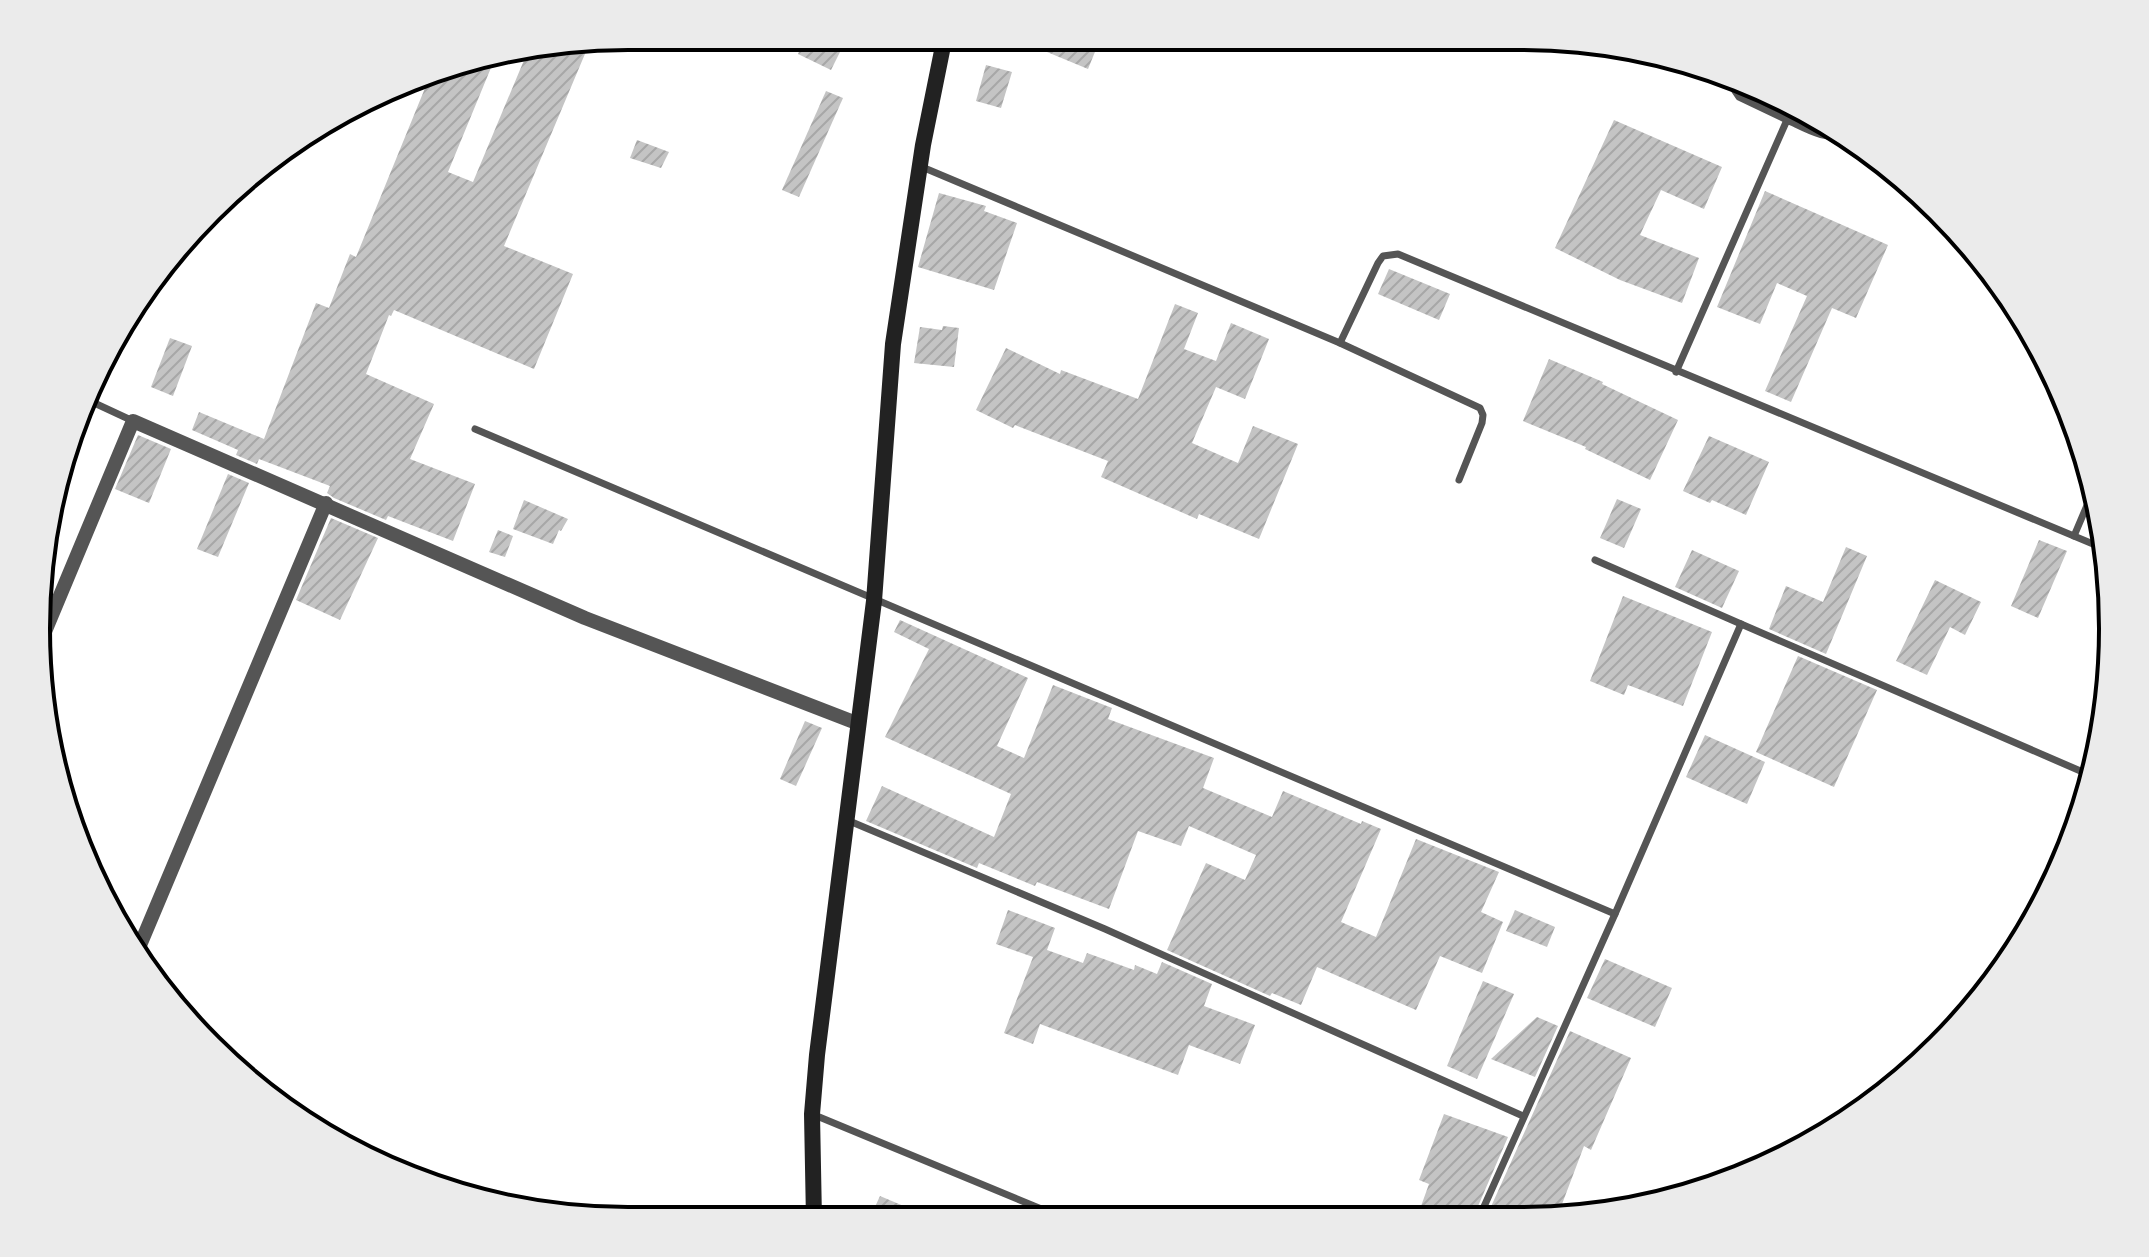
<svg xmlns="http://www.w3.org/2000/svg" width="2149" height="1257" viewBox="0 0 2149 1257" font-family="Karla,sans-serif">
  <defs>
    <pattern id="building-hatch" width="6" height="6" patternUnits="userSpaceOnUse" patternTransform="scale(2)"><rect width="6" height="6" fill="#c4c4c4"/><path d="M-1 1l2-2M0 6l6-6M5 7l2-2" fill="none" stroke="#a7a7a7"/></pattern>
  </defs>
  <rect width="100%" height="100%" fill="#fff"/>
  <!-- building -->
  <g fill="url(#building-hatch)">
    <path d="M806 36H848L831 70 798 54Z"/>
    <path d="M1053 37H1101L1088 69 1047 52Z"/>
    <path d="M590 42 504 246 573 274 534 369 394 310 391 316 389 315 366 374 434 404 410 459 475 484 453 541 388 516 386 520 334 498 327 493 330 486 259 459 257 464 236 455 238 450 192 430 199 412 264 439 316 303 329 308 350 254 356 257 432 71 495 58 448 172 473 182 527 53Z"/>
    <path d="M986 65 1012 72 1001 108 976 101Z"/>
    <path d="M826 91 843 98 799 197 782 190Z"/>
    <path d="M1614 120 1722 167 1704 209 1661 190 1640 235 1699 258 1682 303 1620 280 1555 248Z"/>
    <path d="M637 140 669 152 661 168 630 158Z"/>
    <path d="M1765 191 1888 245 1856 318 1832 308 1791 402 1765 391 1807 296 1777 283 1760 324 1717 307Z"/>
    <path d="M939 193 986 206 984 211 1017 223 994 290 918 267Z"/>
    <path d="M1389 269 1450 294 1439 320 1378 294Z"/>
    <path d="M1175 304 1198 313 1184 349 1216 361 1231 323 1269 339 1245 399 1216 387 1192 443 1238 463 1253 426 1298 444 1259 539 1199 514 1197 519 1101 477 1108 461 1015 425 1013 428 976 410 1006 348 1060 374 1061 370 1138 399Z"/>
    <path d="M943 326 959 328 954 367 914 363 920 327 942 330Z"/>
    <path d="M170 338 192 346 173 396 151 387Z"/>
    <path d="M1549 359 1603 382 1602 384 1678 420 1650 480 1585 449 1586 447 1523 421Z"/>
    <path d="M138 435 171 449 149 503 115 489Z"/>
    <path d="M1709 436 1769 462 1746 515 1712 500 1710 503 1683 491Z"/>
    <path d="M228 474 249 483 218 557 197 549Z"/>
    <path d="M1617 499 1641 509 1624 548 1600 538Z"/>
    <path d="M524 500 568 519 561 531 559 530 553 544 513 529Z"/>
    <path d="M331 518 378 538 340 620 296 600Z"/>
    <path d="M498 530 513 536 505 557 489 552Z"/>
    <path d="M2039 540 2067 551 2038 618 2011 606Z"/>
    <path d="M1846 547 1867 556 1826 654 1769 629 1786 586 1823 602Z"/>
    <path d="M1692 550 1739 571 1722 608 1675 587Z"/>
    <path d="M1935 580 1981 602 1965 635 1950 627 1927 675 1896 661Z"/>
    <path d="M1623 596 1712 632 1683 706 1628 685 1624 695 1590 681Z"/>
    <path d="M900 620 1028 678 997 746 1024 758 1053 685 1112 708 1108 719 1214 758 1203 788 1272 817 1283 791 1361 824 1362 821 1381 829 1341 922 1376 937 1416 839 1499 872 1481 912 1503 922 1482 973 1440 956 1416 1010 1317 967 1301 1005 1272 993 1270 996 1167 950 1206 863 1245 880 1256 855 1189 826 1181 846 1138 831 1109 909 1037 882 1035 886 979 863 977 868 866 821 882 786 994 837 1011 794 885 737 929 649 894 632Z"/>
    <path d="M1798 656 1877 690 1834 787 1756 752Z"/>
    <path d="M805 721 822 728 796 786 780 779Z"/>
    <path d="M1705 735 1765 762 1747 804 1686 777Z"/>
    <path d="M1008 910 1055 928 1047 950 1083 963 1087 953 1134 970 1135 965 1157 974 1162 962 1212 984 1204 1006 1255 1025 1240 1064 1189 1045 1178 1075 1040 1024 1033 1044 1004 1033 1033 957 996 944Z"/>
    <path d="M1515 910 1555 927 1547 947 1506 931Z"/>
    <path d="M1605 959 1672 988 1655 1027 1587 998Z"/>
    <path d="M1483 981 1514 994 1477 1079 1447 1066Z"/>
    <path d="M1537 1017 1558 1026 1535 1077 1491 1059Z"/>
    <path d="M1570 1031 1631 1058 1591 1150 1584 1146 1556 1220H1485Z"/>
    <path d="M1444 1114 1508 1137 1472 1220H1416L1429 1184 1419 1180Z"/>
    <path d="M880 1196 906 1207 900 1220H869Z"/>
  </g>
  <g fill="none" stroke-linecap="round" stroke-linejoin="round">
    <!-- lane -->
    <g stroke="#555" stroke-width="7">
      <path d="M1736 80 1733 88 1739 97 1787 120"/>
      <path d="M922 167 1340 343 1378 263 1383 256 1398 254 2105 549"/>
      <path d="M1985 265V278L2003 287"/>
      <path d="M1340 343 1480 408 1483 415 1482 423 1459 480"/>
      <path d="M1676 372 1787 120C1803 127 1828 143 1844 133"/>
      <path d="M90 401 133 421"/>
      <path d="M475 429 1615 914"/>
      <path d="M2074 536 2094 489"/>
      <path d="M1595 560 1741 624"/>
      <path d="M847 820 1105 929 1523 1116"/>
      <path d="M812 1114 1068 1220"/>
      <path d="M1478 1220 1615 914 1741 624 2092 776"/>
    </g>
    <!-- street -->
    <g stroke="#555" stroke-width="14">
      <path d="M39 646 133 421 585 618 859 724"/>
      <path d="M138 950 326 503"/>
    </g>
    <!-- secondary -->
    <path stroke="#222" stroke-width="16" d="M814 1220 812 1114 817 1055 874 601 893 344 923 145 945 36"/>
  </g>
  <!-- crop -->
  <path d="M0 0H2149V1257H0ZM628 50H1521A578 578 0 0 1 2099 628V629A578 578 0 0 1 1521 1207H628A578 578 0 0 1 50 629V628A578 578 0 0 1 628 50Z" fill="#ebebeb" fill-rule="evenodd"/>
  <path fill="none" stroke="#000" stroke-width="4" d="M628 50H1521A578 578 0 0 1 2099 628V629A578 578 0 0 1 1521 1207H628A578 578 0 0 1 50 629V628A578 578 0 0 1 628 50Z"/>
</svg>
